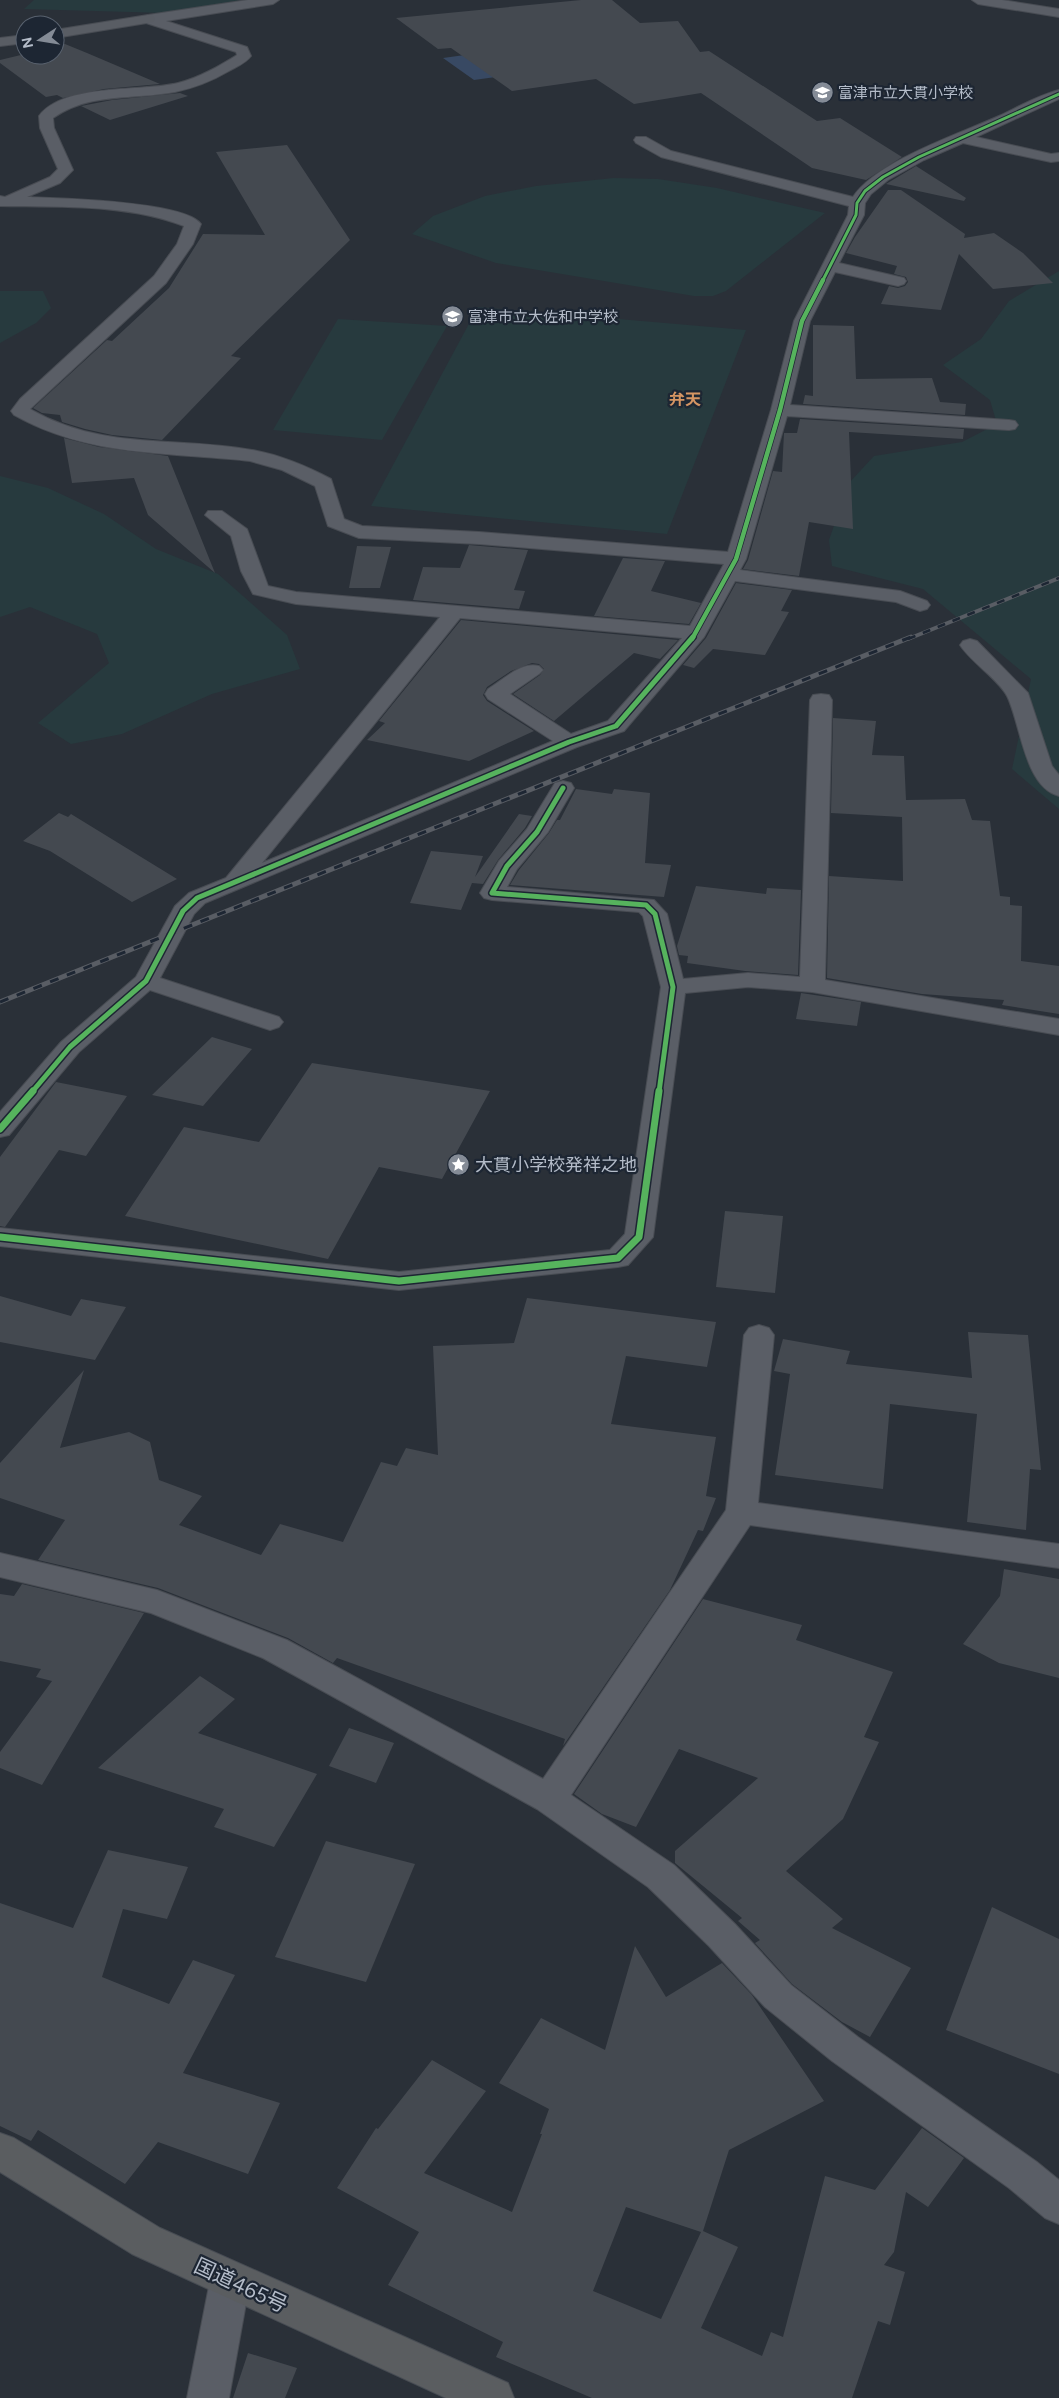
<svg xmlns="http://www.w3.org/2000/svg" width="1059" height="2398" viewBox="0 0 1059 2398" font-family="Figtree,'Noto Sans JP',sans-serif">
  <rect width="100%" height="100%" fill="#2a3038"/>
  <!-- green -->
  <g fill="#273a3e">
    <path d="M34 0H241L166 13 24 9Z"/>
    <path d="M614 178 658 179 717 188 825 213 726 291 713 296H694L496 263 412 234 433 216 485 196 536 186Z"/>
    <path d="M1059 271V809L1012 769 1031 679 923 589 832 566 829 540 849 483 874 456 962 442 997 424 990 400 943 365 981 339 1009 301Z"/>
    <path d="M0 291H43L51 308 36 323 0 343Z"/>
    <path d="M478 307 746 330 667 534 371 506Z"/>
    <path d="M338 319 447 326 382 440 273 430Z"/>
    <path d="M0 476 48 488 104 514 156 549 218 574 287 635 300 669 212 694 122 734 71 744 38 723 109 663 97 634 30 607 0 617Z"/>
  </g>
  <!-- water -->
  <path fill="#384963" d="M508 49 539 71 474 80 443 58Z"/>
  <!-- building -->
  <g fill="#444950" fill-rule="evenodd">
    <path d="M581 0H612L640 23 678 21 700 52 709 51 817 121 840 118 902 157 866 180 812 168 701 93 634 104 596 79 512 91 451 48 438 49 396 18Z"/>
    <path d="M65 44 87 53 160 84 104 89 63 98 57 95 46 97 0 63V60L25 54 55 55V47Z"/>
    <path d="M180 93 188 96 110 120 81 106 112 100Z"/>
    <path d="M287 145 350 240 231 356 241 358 162 440 112 435 85 429 62 422 60 415 42 413 33 408 107 340 112 341 169 288 203 234 265 235 216 152Z"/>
    <path d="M916 166 966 198 964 201 886 184Z"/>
    <path d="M888 190H901L965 234 964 238 994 233 1023 253 1053 283 993 289 959 254 941 310 881 304 889 286 898 288 905 286 908 282 906 277 894 274 897 266 846 253 855 237Z"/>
    <path d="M813 325 854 326 856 379 932 378 940 402 966 404 965 415 803 404 805 395 813 396Z"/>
    <path d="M800 419 964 429 963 439 849 432 853 529 809 522 799 576 743 569 748 560 773 471 782 472 784 433H797Z"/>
    <path d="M64 438 99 447 168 456 215 573 148 515 134 478 72 483Z"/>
    <path d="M469 545 528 550 514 590 525 591 519 609 413 600 423 567 460 568Z"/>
    <path d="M357 546 391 547 380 588H349Z"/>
    <path d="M623 558 665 561 651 591 701 603 689 624 594 616Z"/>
    <path d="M736 583 792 590 781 611 789 612 765 655 713 649 694 668 683 665 706 638Z"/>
    <path d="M461 620 678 640 660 659 634 653 554 721 513 694 540 675 544 669 539 664 532 663 511 671 487 687 483 695 487 701 534 731 469 761 367 740 385 723 379 721Z"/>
    <path d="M833 718 876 721 872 755 904 756 906 800 965 799 972 820 990 821 1000 896 1010 897V905L1022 906 1021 961 1059 966V1014L1002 1005 1004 1000 922 994 827 978 829 876 903 881 902 817 831 813Z"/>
    <path d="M576 789 612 794 614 789 650 793 645 863 671 865 664 897 510 885 519 870 549 833 557 820H560Z"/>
    <path d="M59 813 68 817 71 814 177 879 132 902 50 851 23 841Z"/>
    <path d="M519 814 532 816 525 828 498 860 483 884 472 883 461 910 410 903 431 851 483 856 475 877Z"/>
    <path d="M696 886 766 894 767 888 801 890 798 975 745 971 687 963 688 956 679 955 677 946Z"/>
    <path d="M801 993 861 1002 857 1026 796 1019Z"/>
    <path d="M212 1037 252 1049 203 1106 152 1095Z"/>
    <path d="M312 1063 490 1091 442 1179 379 1167 328 1259 125 1216 184 1127 259 1142Z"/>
    <path d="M56 1082 127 1096 86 1156 59 1150 5 1227 0 1226V1157Z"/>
    <path d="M725 1211 783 1216 775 1293 716 1287Z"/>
    <path d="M0 1296 71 1316 81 1299 126 1307 95 1360 0 1342Z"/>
    <path d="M527 1298 716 1322 707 1367 626 1356 611 1424 716 1437 706 1496 716 1498 703 1531 698 1530 670 1590 563 1746 565 1739 337 1658 333 1663 288 1638 158 1588 38 1560 65 1520 0 1498V1463L84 1370 60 1448 129 1432 150 1442 159 1480 202 1496 179 1525 261 1555 280 1524 343 1542 381 1462 397 1466 406 1448 438 1455 433 1346 514 1343Z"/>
    <path d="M968 1332 1028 1335 1041 1470 1030 1469 1026 1530 967 1522 977 1414 890 1404 883 1489 775 1475 790 1374 774 1371 783 1339 850 1351 846 1364 972 1378Z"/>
    <path d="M1004 1569 1059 1579V1678L999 1663 963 1644 1000 1596Z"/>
    <path d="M22 1584 144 1613 42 1785 0 1768V1752L52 1681 36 1677 41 1669 0 1661V1594L14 1596Z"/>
    <path d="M703 1599 802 1625 796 1640 893 1672 864 1737 879 1742 843 1819 786 1871 843 1919 832 1928 911 1968 870 2037 842 2022 792 1984 755 1943 760 1940 738 1921 742 1918 675 1863V1851L758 1778 679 1749 636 1827 602 1814 574 1794Z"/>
    <path d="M200 1676 235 1699 198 1733 317 1774 274 1847 214 1827 224 1809 98 1768Z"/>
    <path d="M349 1728 394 1743 376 1783 329 1766Z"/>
    <path d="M326 1841 415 1864 366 1982 275 1957Z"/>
    <path d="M108 1850 188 1867 167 1919 123 1909 102 1977 169 2004 193 1960 235 1975 183 2073 280 2103 248 2174 158 2142 125 2184 38 2130 31 2141 0 2126V1903L73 1928Z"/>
    <path d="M992 1907 1059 1939V2074L946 2030Z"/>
    <path d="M635 1946 666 1997 722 1963 752 1995 824 2101 729 2150 703 2231 738 2247 701 2328 762 2356 771 2332 783 2337 825 2176 875 2190 922 2128 964 2158 928 2207 906 2192 894 2252 884 2265 905 2272 890 2325 878 2321 852 2398H592L496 2357 503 2342 388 2285 419 2232 337 2188 376 2128 378 2129 432 2060 486 2091 424 2173 512 2212 542 2134H540L549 2109 499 2083 541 2018 605 2050ZM626 2207 701 2232 661 2319 593 2291Z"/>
    <path d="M248 2353 297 2368 285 2398H233Z"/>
  </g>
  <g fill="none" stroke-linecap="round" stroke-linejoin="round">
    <defs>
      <g id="street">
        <path d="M248 0H279L273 4 166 21 247 47 251 56C246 63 236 67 229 71 212 81 194 88 175 92 133 100 90 92 53 118L54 128 73 170 60 183 27 197C57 198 185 201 201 224L193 244 166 283 30 409C104 451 174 436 252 450 280 455 306 466 331 479L344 519 362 526 479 532 728 552 771 410 794 321 848 215 849 206 661 157 636 143 634 140 636 137H646L671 151 853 197C877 161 959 134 999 116 1018 107 1039 95 1059 90V99L976 137 1051 154 1059 153V161L1051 162 963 143 924 160 888 180 871 194 865 203 864 215 839 263 904 278 906 281 904 284 898 286 835 272 810 321 790 405 1009 420 1015 421 1018 425 1015 429 1009 430 787 416 746 559 740 570 900 591 927 601 930 605 927 609 920 611 896 602 735 581 704 637 624 731 577 747 205 903 194 914 160 978 279 1017 283 1022 279 1027 270 1030 150 990 79 1052 9 1135 0 1137V1112L61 1042 136 977 175 906 189 893 226 878 440 617 296 604 253 594 241 571 231 536 205 515 208 511H222L247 529 268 586 296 592 690 626 724 564 479 544 359 538 328 526 315 486 282 470 250 461C168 452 88 457 14 415L11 411 20 399 154 276 177 244 184 226C127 204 61 207 0 206V196L5 197 50 177 58 169 40 128 39 116C63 83 142 92 178 83 199 78 219 66 237 55L236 52 143 22 141 19 148 15ZM460 618 682 638 608 721 571 734 510 694 539 674 543 670 539 666C521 661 503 680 488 689L485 694 488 699 553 741 262 863Z"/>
        <path d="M972 0H1002L1059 9V17L978 4Z"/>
        <path d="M970 639 977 641 1028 693 1052 766 1059 775V796C1024 787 1021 724 1007 696 999 680 971 662 960 645L963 641Z"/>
        <path d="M821 694 829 695 832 700 825 980 1059 1019V1035L812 992 748 987 685 993 653 1237 628 1265 618 1267 399 1290 0 1246V1228L399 1272 610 1250 625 1234 661 987 643 916 639 912 492 900 484 898 480 893 499 861 527 829 555 783 563 781 571 783 574 788 548 832 517 869 507 887 654 900 667 914 683 979 748 973 800 977 810 700 813 695Z"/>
        <path d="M759 1325 769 1328 774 1335 758 1503 1059 1544V1568L750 1525 571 1795 674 1865 735 1924 791 1985 858 2037 1037 2162 1059 2180V2224L1045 2218 1009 2188 832 2061 765 2007 709 1946 648 1887 537 1809 263 1658 151 1613 0 1577V1553L157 1590 287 1640 543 1779 726 1510 744 1335 749 1328Z"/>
        <path d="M230 2262 244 2267 250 2281 229 2398H187L210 2281 216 2267Z"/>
      </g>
      <g id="secondary">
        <path d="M148 15 153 16 155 19 153 22 55 38V30Z"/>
        <path d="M25 35V43L0 46V38Z"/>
      </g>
      <path id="highway" d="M0 2133 14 2138 160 2228 508 2383 514 2398H446L132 2254 0 2172Z"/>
    </defs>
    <!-- street casing -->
    <use href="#street" stroke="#484c53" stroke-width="2"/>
    <!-- secondary casing -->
    <use href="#secondary" stroke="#484c53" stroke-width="2"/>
    <!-- highway casing -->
    <use href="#highway" stroke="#474c53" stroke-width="2"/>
    <!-- street -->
    <use href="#street" fill="#5a5e66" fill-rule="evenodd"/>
    <!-- secondary -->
    <use href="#secondary" fill="#595d64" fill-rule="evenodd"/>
    <!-- highway -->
    <use href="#highway" fill="#5a5d60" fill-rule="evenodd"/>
    <defs>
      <path id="rail-far1" d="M908 639 1059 578"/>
      <path id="rail" d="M0 1002 911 637"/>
    </defs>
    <!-- rail-far1 casing -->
    <use href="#rail-far1" stroke="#595d64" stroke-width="4"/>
    <!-- rail casing -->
    <use href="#rail" stroke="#595d64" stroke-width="5"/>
    <!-- rail-far1 -->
    <use href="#rail-far1" stroke="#1d2633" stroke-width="2.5" stroke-dasharray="8" stroke-linecap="butt"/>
    <!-- rail -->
    <use href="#rail" stroke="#1d2633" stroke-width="3" stroke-dasharray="9" stroke-linecap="butt"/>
    <defs>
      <path id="cycleway-far3" d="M822 282 856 215 857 203 865 191 883 177 919 157 1059 94"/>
      <path id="cycleway-far2" d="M692 639 736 559 780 410 802 321 823 280"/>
      <g id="cycleway-far1">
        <path d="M563 788 537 832 507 866 492 893 646 905 655 914 673 987 659 1092"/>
        <path d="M32 1092 70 1047 146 981 183 911 197 898 569 742 616 726 693 637"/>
      </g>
      <g id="cycleway">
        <path d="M0 1129 33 1091"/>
        <path d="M0 1237 399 1281 618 1258 639 1237 659 1091"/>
      </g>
    </defs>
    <!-- cycleway-far3 casing -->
    <use href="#cycleway-far3" stroke="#1d2633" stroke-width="5"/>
    <!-- cycleway-far2 casing -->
    <use href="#cycleway-far2" stroke="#1d2633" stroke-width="6"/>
    <!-- cycleway-far1 casing -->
    <use href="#cycleway-far1" stroke="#1d2633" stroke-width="8"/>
    <!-- cycleway casing -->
    <use href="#cycleway" stroke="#1d2633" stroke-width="10"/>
    <!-- cycleway-far3 -->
    <use href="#cycleway-far3" stroke="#56b35d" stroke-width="3"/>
    <!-- cycleway-far2 -->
    <use href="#cycleway-far2" stroke="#56b35d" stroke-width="4.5"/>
    <!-- cycleway-far1 -->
    <use href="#cycleway-far1" stroke="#56b35d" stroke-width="5"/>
    <!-- cycleway -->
    <use href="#cycleway" stroke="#56b35d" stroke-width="7"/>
  </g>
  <!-- icons -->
  <defs>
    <symbol id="school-disc" viewBox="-11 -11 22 22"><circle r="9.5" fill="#848b96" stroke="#1d2633"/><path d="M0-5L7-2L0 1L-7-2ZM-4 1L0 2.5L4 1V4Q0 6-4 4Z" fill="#fff"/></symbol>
    <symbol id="sight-disc" viewBox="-11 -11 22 22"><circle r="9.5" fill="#848b96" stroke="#1d2633"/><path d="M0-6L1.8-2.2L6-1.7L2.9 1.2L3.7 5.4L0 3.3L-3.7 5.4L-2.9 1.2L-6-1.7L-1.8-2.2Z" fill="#fff"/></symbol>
  </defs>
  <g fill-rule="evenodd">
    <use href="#school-disc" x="810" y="80" width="25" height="25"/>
    <use href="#school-disc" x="440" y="304" width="25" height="25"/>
    <use href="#sight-disc" x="446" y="1152" width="25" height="25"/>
  </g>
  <g text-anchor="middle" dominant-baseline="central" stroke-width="4.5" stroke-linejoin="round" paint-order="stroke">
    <!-- far-poi labels -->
    <g font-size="15" fill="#b4bcc9" stroke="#1d2633" text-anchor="start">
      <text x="838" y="93">富津市立大貫小学校</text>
      <text x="468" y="317">富津市立大佐和中学校</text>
    </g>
    <!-- far-neighbourhood labels -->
    <g font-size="16" font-weight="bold" fill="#d59563" stroke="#1d2633">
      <text x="685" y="399">弁天</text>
    </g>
    <!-- poi labels -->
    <g font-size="18" fill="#b4bcc9" stroke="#1d2633" text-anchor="start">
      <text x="475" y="1165">大貫小学校発祥之地</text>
    </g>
    <!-- near-street labels -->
    <g font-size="21" fill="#b4bcc9" stroke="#1d2633">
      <text transform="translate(241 2285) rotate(25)">国道465号</text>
    </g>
  </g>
  <!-- north arrow -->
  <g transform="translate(40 40) rotate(258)"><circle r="24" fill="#1d2633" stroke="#59626f"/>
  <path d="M0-4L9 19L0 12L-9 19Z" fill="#848b96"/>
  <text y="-8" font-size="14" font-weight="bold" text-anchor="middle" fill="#b4bcc9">N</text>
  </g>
</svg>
